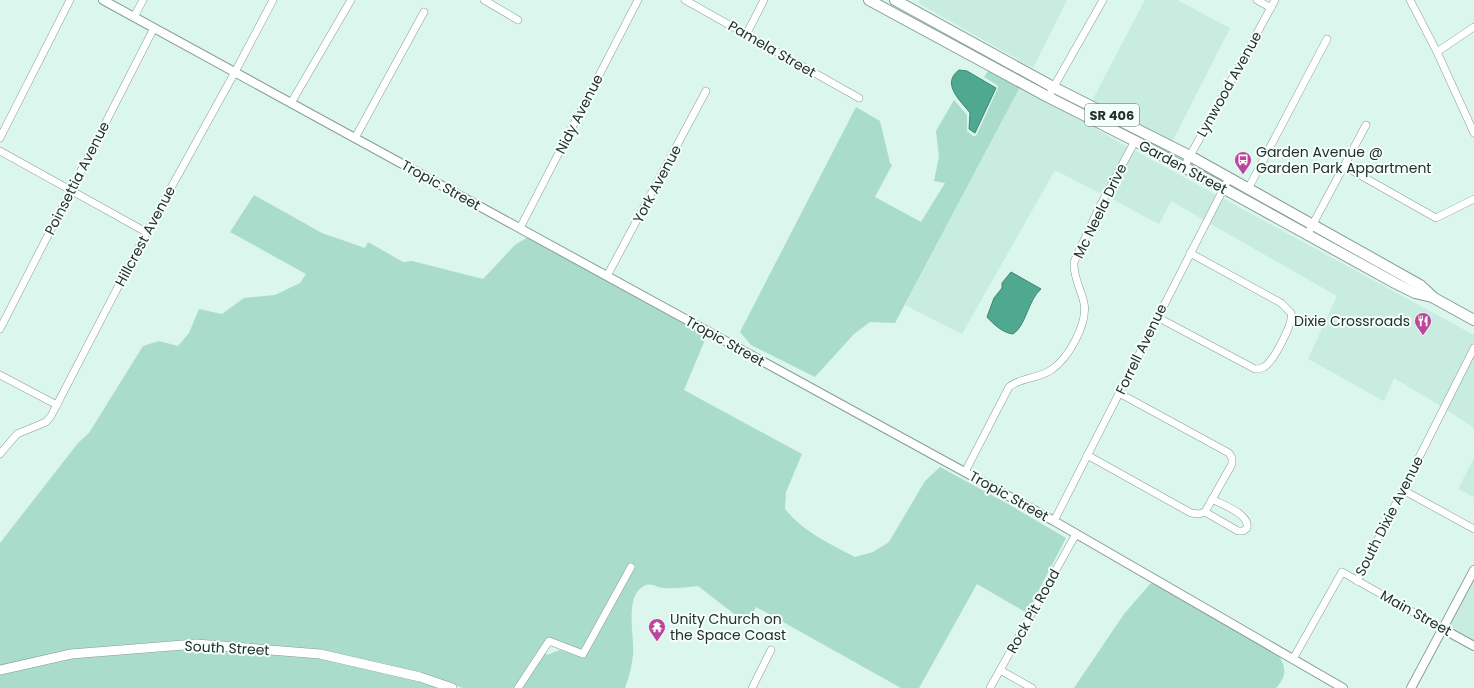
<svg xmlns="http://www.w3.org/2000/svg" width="1474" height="688" viewBox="0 0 1474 688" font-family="Poppins,sans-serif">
  <rect width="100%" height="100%" fill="#dbf6ec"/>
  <!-- built -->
  <g fill="#c8ecdf">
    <path d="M920 0H1067L1033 68 918 3Z"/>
    <path d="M1145 0H1177L1230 28 1172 142 1092 101Z"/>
    <path d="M1020 87 1128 147 1102 194 1055 170 962 334 905 305Z"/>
    <path d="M1134 150 1216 195 1204 220 1171 201 1159 224 1108 197Z"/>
    <path d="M1222 198 1474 335V341L1441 406 1394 378 1384 401 1308 359 1337 296 1209 223Z"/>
    <path d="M1474 356V428L1447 410Z"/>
    <path d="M1474 458V497L1458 489Z"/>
    <path d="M1474 577V642L1447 627Z"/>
  </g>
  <!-- green -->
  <g fill="#aadccb">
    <path d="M989 70 1020 87 895 323 870 322 854 334 815 377 751 345 740 332 856 107 880 121 890 163 892 165 875 197 921 222 945 183 934 181 939 157 936 131 954 100 967 115V131L973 136H976L998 88 997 85 984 77Z"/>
    <path d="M254 195 322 233 365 248 368 242 403 262 412 261 483 279 515 245 528 237 707 335 684 390 802 454 786 492 785 509C805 533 829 543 855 557L873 552 889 542 925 481 940 467 1008 504 1066 538 1027 613 977 584 919 688H901L756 607 747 624 698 586C687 587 675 589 664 588 658 588 652 583 646 585 623 594 635 637 633 655 632 666 629 677 625 688H522L545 653 547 655 560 650 581 657 585 656 636 566 630 562 581 650 546 640 514 688H463L421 674 321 651 197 640 0 667V543L78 443 89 433 143 346 159 341 178 346 189 333 199 309 222 314 244 298 275 295 300 283 306 274 230 232Z"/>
    <path d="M1154 583 1279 656C1287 669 1286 677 1276 688H1074L1124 614 1150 584Z"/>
    <path d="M196 647 319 658 419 681 441 688H0V674L71 658Z"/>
  </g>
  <!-- water -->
  <g fill="#4fa990" stroke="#428472">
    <path d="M959 70 967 71 996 88 975 133 969 129 970 113C962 102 940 84 959 70Z"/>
    <path d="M1011 272 1041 289C1028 300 1026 326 1013 334 1003 333 993 324 987 317L994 298 1002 288V283Z"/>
  </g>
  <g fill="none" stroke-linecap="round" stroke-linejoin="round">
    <defs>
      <g id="minor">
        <path d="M484 0 518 20"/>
        <path d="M685 0 859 98"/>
        <path d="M1257 0 1271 8"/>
        <path d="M1410 0 1437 52 1474 133"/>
        <path d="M134 17 143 0"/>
        <path d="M747 33 764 0"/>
        <path d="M1437 52 1474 27"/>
        <path d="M1048 97 1103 0"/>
        <path d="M291 103 351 0"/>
        <path d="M0 138 70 0"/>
        <path d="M355 138 424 12"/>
        <path d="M0 151 146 232"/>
        <path d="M1344 166 1436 218 1474 199"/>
        <path d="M1184 167 1275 0"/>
        <path d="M1248 189 1327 39"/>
        <path d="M520 228 638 0"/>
        <path d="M1307 235 1366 125"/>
        <path d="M607 276 706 91"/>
        <path d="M1157 317 1255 369C1258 369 1261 369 1264 367 1273 362 1294 323 1291 313L1281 303 1190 253"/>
        <path d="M0 329 154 28"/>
        <path d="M0 375 57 405"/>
        <path d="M1119 393 1229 453 1232 458V464L1205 512"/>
        <path d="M0 454 17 434 46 422 51 416 146 233 235 72 273 0"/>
        <path d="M1087 455 1191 513 1199 514 1205 512"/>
        <path d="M965 472 1009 387C1021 377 1038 379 1051 370 1068 359 1088 324 1084 303 1081 289 1073 277 1074 262L1100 206 1135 141"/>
        <path d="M1403 490 1474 529"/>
        <path d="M1205 512 1238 531H1243L1247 528C1250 514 1223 505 1212 499"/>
        <path d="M1054 521 1229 178"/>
        <path d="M1357 581 1474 348"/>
        <path d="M1293 659 1342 572 1443 629"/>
        <path d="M1000 670 1032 688"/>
        <path d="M518 688 549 641 583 654 631 567"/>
        <path d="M752 688 771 650"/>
        <path d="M990 688 1076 534"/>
      </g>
      <g id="tertiary">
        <path d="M103 0 1054 521 1343 688"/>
        <path d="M1443 629 1474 646"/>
        <path d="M1411 688 1474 570"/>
      </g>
      <path id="secondary" d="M0 670 71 654 196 644 320 654 420 677 452 688"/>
      <g id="primary">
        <path d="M869 0 1048 97 1135 141 1223 188 1395 283 1415 293 1432 297"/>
        <path d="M895 0 1053 87 1190 156 1420 285 1434 298 1474 320"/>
      </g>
    </defs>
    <!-- minor casing -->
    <use href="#minor" stroke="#859e95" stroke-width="8"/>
    <!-- tertiary casing -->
    <use href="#tertiary" stroke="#859e95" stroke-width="10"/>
    <!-- secondary casing -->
    <use href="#secondary" stroke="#859e95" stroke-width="10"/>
    <!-- primary casing -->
    <use href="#primary" stroke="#859e95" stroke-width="12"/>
    <!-- minor -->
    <use href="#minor" stroke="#fff" stroke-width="7"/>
    <!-- tertiary -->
    <use href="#tertiary" stroke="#fff" stroke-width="8"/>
    <!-- secondary -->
    <use href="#secondary" stroke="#fff" stroke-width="9"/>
    <!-- primary -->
    <use href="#primary" stroke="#fff" stroke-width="10"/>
  </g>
  <!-- icons -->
  <defs>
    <symbol id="bus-pin" viewBox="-11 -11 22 30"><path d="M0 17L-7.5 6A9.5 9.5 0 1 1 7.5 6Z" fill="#bc469c" stroke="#f4fffb"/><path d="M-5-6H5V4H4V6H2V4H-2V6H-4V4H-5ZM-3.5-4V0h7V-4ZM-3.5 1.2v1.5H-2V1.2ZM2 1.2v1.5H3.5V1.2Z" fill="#fff"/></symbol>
    <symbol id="restaurant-pin" viewBox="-11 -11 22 30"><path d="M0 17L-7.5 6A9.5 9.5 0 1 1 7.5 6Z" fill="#bc469c" stroke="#f4fffb"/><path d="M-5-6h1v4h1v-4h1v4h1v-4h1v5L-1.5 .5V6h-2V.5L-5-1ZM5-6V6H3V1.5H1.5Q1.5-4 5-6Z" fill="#fff"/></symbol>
    <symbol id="temple-pin" viewBox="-11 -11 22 30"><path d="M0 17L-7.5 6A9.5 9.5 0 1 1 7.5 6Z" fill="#bc469c" stroke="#f4fffb"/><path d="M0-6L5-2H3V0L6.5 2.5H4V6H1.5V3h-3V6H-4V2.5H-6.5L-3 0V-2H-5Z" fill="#fff"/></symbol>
  </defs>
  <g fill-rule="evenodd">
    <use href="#bus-pin" x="1233" y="150" width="20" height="27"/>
    <use href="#restaurant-pin" x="1413" y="311" width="20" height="27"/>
    <use href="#temple-pin" x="647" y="617" width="20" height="27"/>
  </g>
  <g text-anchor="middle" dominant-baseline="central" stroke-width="4" stroke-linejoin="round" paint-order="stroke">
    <!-- shield labels -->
    <rect fill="#f4fffb" stroke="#636d69" stroke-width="1" x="1085" y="104" width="54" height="22" rx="3"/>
    <g font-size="13" font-weight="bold" fill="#252f2b">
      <text x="1112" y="115">SR 406</text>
    </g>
    <!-- street labels -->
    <g font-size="14" fill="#252f2b" stroke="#f4fffb">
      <text transform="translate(772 49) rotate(30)">Pamela Street</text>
      <text transform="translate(1229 84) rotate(-61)">Lynwood Avenue</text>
      <text transform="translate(579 114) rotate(-63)">Nidy Avenue</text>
      <text transform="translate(1183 167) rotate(28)">Garden Street</text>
      <text transform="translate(77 178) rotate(-63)">Poinsettia Avenue</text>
      <text transform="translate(657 184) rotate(-62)">York Avenue</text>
      <text transform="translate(441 185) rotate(29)">Tropic Street</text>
      <text transform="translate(1100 211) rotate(-64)">Mc Neela Drive</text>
      <text transform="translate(145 236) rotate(-62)">Hillcrest Avenue</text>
      <text transform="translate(725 341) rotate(29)">Tropic Street</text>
      <text transform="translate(1141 349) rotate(-64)">Forrell Avenue</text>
      <text transform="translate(1009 496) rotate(29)">Tropic Street</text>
      <text transform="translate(1389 516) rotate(-63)">South Dixie Avenue</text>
      <text transform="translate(1033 611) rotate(-61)">Rock Pit Road</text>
      <text transform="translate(1416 613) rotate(29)">Main Street</text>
      <text transform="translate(227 648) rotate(3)">South Street</text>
    </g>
    <!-- poi labels -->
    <g font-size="14" fill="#252f2b" stroke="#f4fffb" text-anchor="start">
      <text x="1256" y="152">Garden Avenue @<tspan x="1256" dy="16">Garden Park Appartment</tspan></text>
      <text x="1410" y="321" text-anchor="end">Dixie Crossroads</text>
      <text x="670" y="619">Unity Church on<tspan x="670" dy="16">the Space Coast</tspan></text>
    </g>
  </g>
</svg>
